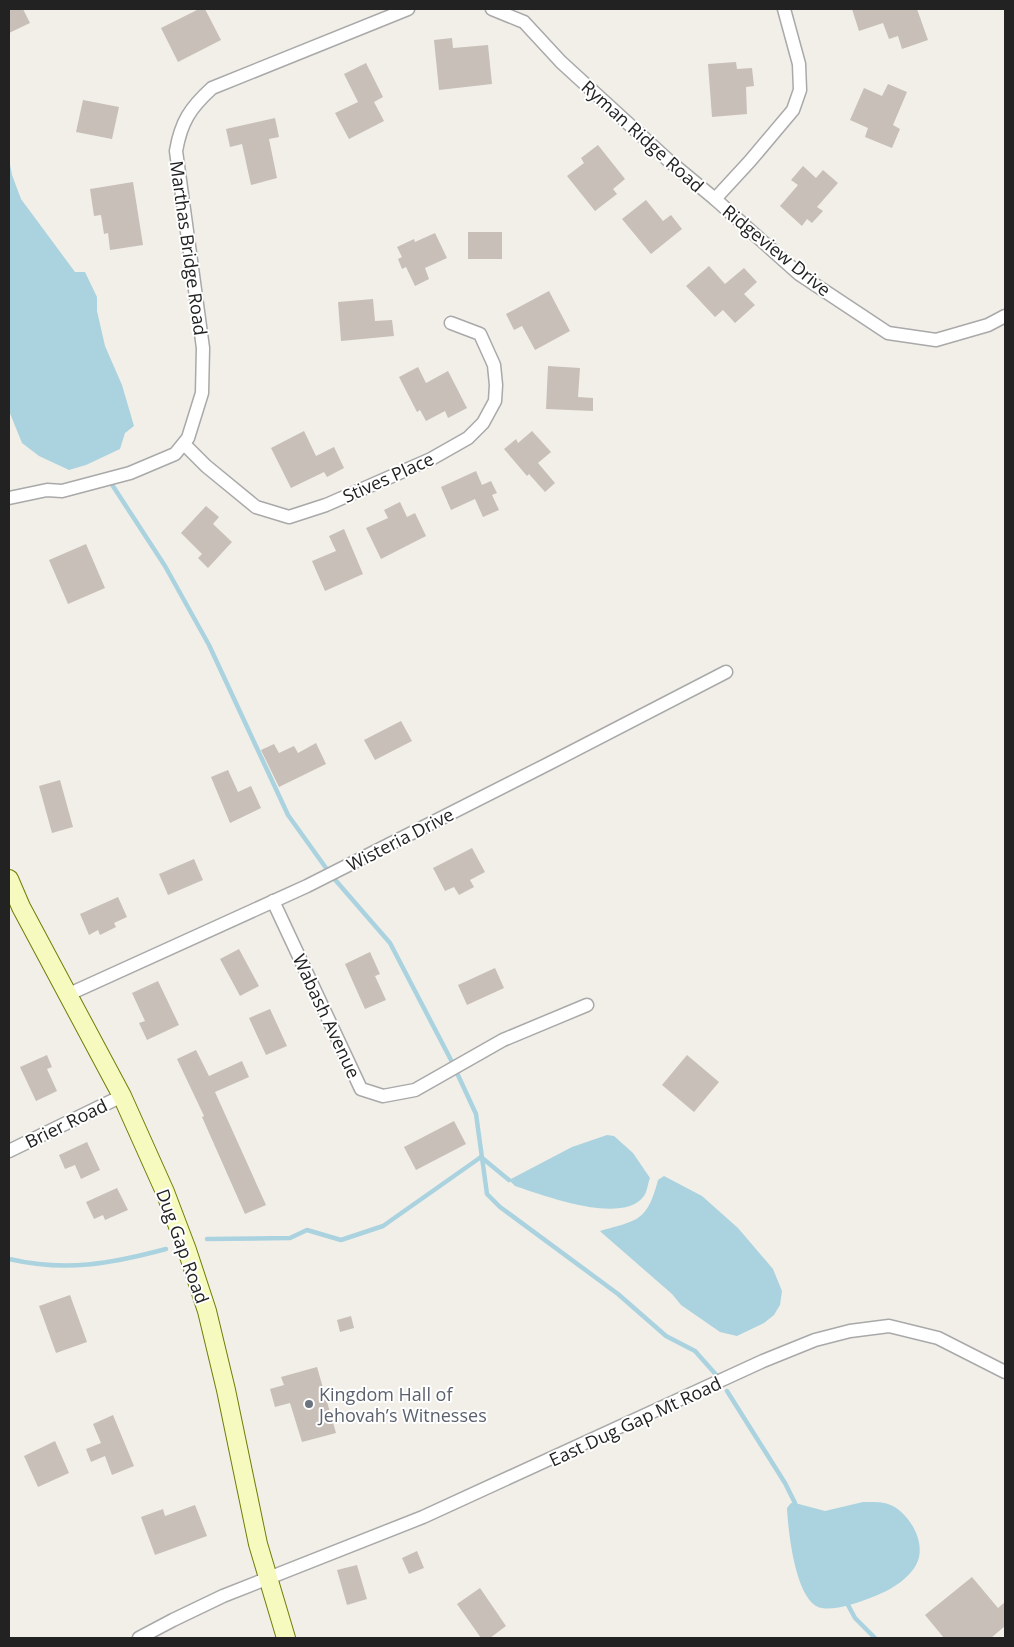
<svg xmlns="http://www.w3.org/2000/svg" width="1014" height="1647" viewBox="0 0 1014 1647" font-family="'Open Sans',sans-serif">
  <rect width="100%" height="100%" fill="#f2efe9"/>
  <!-- water -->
  <g fill="#aad3df">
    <path d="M9 159 12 175 21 199 75 272H85L97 297V311L105 346 122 385 134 426 125 433 120 449 86 465 69 470 39 456 22 443 9 411Z"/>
    <path d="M607 1135 614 1136 633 1153 650 1178C648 1183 647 1192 644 1196 622 1226 543 1195 515 1186L509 1180 572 1147Z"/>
    <path d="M664 1176 702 1196 738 1228 773 1269 782 1291 780 1305 774 1315 764 1323 737 1336 720 1332 681 1305 672 1294 602 1233 600 1231C639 1220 647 1221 658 1180Z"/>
    <path d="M863 1502C873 1502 884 1501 893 1506 912 1517 927 1545 916 1565 907 1581 887 1592 870 1598 858 1603 831 1612 818 1607 795 1597 788 1530 787 1508L791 1503H795L825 1511Z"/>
  </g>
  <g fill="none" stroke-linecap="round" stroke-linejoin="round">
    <!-- stream -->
    <g stroke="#aad3df" stroke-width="4.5">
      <path d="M109 480 165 566 209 645 288 815 331 875 390 943 451 1060 476 1114 487 1194 500 1207 618 1294 666 1336 695 1351 719 1378"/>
      <path d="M481 1157 509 1180"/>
      <path d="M207 1239 290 1238 307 1230 341 1240 383 1226 481 1157"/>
      <path d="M9 1259C66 1272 110 1264 166 1249"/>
      <path d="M727 1391 785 1483 795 1503"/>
      <path d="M848 1605 855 1618 875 1638"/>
    </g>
  </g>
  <!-- building -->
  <g fill="#c7bfb8">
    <path d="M9 9H23L30 23 9 33Z"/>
    <path d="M199 9H205L221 40 178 62 161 28Z"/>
    <path d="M852 9H917L928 40 902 49 898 36 889 39 883 23 859 31Z"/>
    <path d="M452 38 453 48 488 45 492 84 439 90 434 40Z"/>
    <path d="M736 62 737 69 752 68 754 86 746 87 747 114 712 117 708 64Z"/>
    <path d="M366 63 383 97 374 102 384 121 349 139 335 113 358 102 344 74Z"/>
    <path d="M888 84 907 92 893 125 900 129 892 148 865 137 868 128 850 120 864 88 882 96Z"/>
    <path d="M83 100 119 107 112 139 76 132Z"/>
    <path d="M275 118 279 137 269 139 277 178 251 185 242 144 230 147 226 129Z"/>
    <path d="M598 145 625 179 613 189 617 194 595 211 567 176 584 163 581 158Z"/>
    <path d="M803 166 816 178 823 170 838 183 817 207 823 211 812 223 807 219 802 226 780 206 798 185 791 180Z"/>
    <path d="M133 182 143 245 110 250 108 233 104 234 101 215 94 216 90 189Z"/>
    <path d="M646 200 663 221 671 215 682 229 651 254 622 219Z"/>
    <rect x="468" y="232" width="34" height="27"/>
    <path d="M435 233 447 258 425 268 429 279 415 286 406 267 402 269 398 259 402 257 397 247 414 239 415 242Z"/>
    <path d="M709 266 725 284 744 268 757 282 744 294 755 305 735 323 723 310 715 317 686 286Z"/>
    <path d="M549 291 570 331 535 350 522 326 514 330 506 314Z"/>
    <path d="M373 299 375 321 392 320 394 336 341 341 338 302Z"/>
    <path d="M548 366 580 368 578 397 593 398V411L546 409Z"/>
    <path d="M418 367 426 383 448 371 467 408 448 418 445 411 426 421 420 410 417 412 399 377Z"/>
    <path d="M304 431 316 456 334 447 344 468 327 477 324 472 291 488 271 448Z"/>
    <path d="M532 431 551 452 538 463 555 483 545 492 529 474 527 476 504 449 516 439 518 443Z"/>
    <path d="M476 471 482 485 491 481 497 493 492 495 499 510 483 517 475 499 451 510 441 487Z"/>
    <path d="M400 502 407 517 415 513 426 536 381 559 366 528 388 518 384 510Z"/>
    <path d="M206 506 219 517 213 524 232 542 208 568 198 558 202 554 181 533Z"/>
    <path d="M344 529 363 574 325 591 312 561 336 551 329 536Z"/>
    <path d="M86 544 105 588 68 604 49 560Z"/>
    <path d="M401 721 412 741 375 760 364 740Z"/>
    <path d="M316 743 326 764 279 787 261 750 274 744 279 753 294 746 298 753Z"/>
    <path d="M228 770 238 792 251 786 261 808 230 823 211 777Z"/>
    <path d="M60 780 73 827 52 833 39 786Z"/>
    <path d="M472 848 485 872 470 880 474 887 459 895 454 887 445 891 433 868Z"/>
    <path d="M194 859 203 880 168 895 159 874Z"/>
    <path d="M118 897 127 917 114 923 116 927 100 935 98 930 89 935 80 914Z"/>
    <path d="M239 949 259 986 240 996 220 959Z"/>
    <path d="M370 952 380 974 375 976 386 1000 365 1009 345 964Z"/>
    <path d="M495 968 504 988 467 1005 458 985Z"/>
    <path d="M158 981 179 1025 147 1040 139 1023 145 1021 132 993Z"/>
    <path d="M270 1009 287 1046 266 1055 249 1018Z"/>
    <path d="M196 1050 209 1076 242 1061 249 1077 215 1092 266 1205 245 1214 202 1117 204 1116 177 1059Z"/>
    <path d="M47 1055 52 1067 47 1069 57 1091 36 1101 20 1067Z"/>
    <path d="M687 1055 719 1082 694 1112 662 1085Z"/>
    <path d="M454 1121 466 1144 416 1170 404 1147Z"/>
    <path d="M87 1142 100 1170 81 1179 75 1165 65 1169 59 1155Z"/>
    <path d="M117 1188 128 1210 105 1220 103 1215 94 1219 86 1202Z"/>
    <path d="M70 1295 87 1342 56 1353 39 1306Z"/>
    <path d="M351 1316 354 1328 340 1332 337 1320Z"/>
    <path d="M317 1367 336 1433 302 1442 290 1403 275 1407 270 1389 284 1385 281 1377Z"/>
    <path d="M113 1415 134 1466 112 1475 105 1456 91 1462 86 1449 101 1443 93 1424Z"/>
    <path d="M55 1441 69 1473 38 1487 24 1456Z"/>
    <path d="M195 1505 207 1536 155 1555 141 1517 163 1509 165 1516Z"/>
    <path d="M417 1551 424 1568 409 1574 402 1558Z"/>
    <path d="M357 1565 367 1599 347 1605 337 1570Z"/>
    <path d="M972 1577 998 1608 1005 1602V1626L991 1638H944L925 1615Z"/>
    <path d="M480 1588 506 1626 490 1638H481L457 1604Z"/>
  </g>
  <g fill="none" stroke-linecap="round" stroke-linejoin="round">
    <defs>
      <g id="street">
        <path d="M492 9 524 22 561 62 668 160 715 199 750 161 793 110 800 90 799 64 784 9"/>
        <path d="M715 199 799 274 888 333 936 340 988 325 1005 316"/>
        <path d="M184 444 206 466 256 507 289 517 326 505 431 459 468 438 483 423 495 401 496 385 494 365 480 334 451 323"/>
        <path d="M9 498 47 490 62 491 130 473 175 454 188 438 202 393 203 348 176 151C181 122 190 108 212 88L408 9"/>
        <path d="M273 901 361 1089 383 1096 415 1090 503 1040 587 1005"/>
        <path d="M67 995 307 886 548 764 726 672"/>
        <path d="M9 1151 122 1096"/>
        <path d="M139 1638 173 1620 223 1596 423 1517 763 1361 815 1340 850 1331 889 1326 938 1338 1005 1372"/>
      </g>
      <path id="secondary" d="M9 879 21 907 122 1096 165 1192 187 1250 207 1311 226 1390 258 1544 286 1638"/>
    </defs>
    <!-- street casing -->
    <use href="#street" stroke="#a9a9a9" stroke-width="15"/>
    <!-- secondary casing -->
    <use href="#secondary" stroke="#707d05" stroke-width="20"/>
    <!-- street -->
    <use href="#street" stroke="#fff" stroke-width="12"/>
    <!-- secondary -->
    <use href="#secondary" stroke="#f7fabf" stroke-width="18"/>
  </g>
  <!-- markers -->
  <circle fill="#6b7280" stroke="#fff" stroke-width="2" cx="309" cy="1404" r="5"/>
  <g text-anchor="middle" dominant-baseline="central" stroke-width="4" stroke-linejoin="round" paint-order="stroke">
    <!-- street labels -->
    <g font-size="18" fill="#222" stroke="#fff">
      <text transform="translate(643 136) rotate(42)">Ryman Ridge Road</text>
      <text transform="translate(189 248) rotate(82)">Marthas Bridge Road</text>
      <text transform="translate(777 250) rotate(39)">Ridgeview Drive</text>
      <text transform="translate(388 477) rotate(-24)">Stives Place</text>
      <text transform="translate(400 839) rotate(-27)">Wisteria Drive</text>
      <text transform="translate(327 1016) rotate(65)">Wabash Avenue</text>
      <text transform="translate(66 1123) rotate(-26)">Brier Road</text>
      <text transform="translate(183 1246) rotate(70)">Dug Gap Road</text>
      <text transform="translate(635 1421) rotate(-25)">East Dug Gap Mt Road</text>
    </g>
    <!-- worship labels -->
    <g font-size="18" fill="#5b616d" stroke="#fff" text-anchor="start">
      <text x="319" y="1394">Kingdom Hall of<tspan x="319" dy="21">Jehovah’s Witnesses</tspan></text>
    </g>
  </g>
  <!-- border -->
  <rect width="1014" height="1647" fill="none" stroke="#222222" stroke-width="20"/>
</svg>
